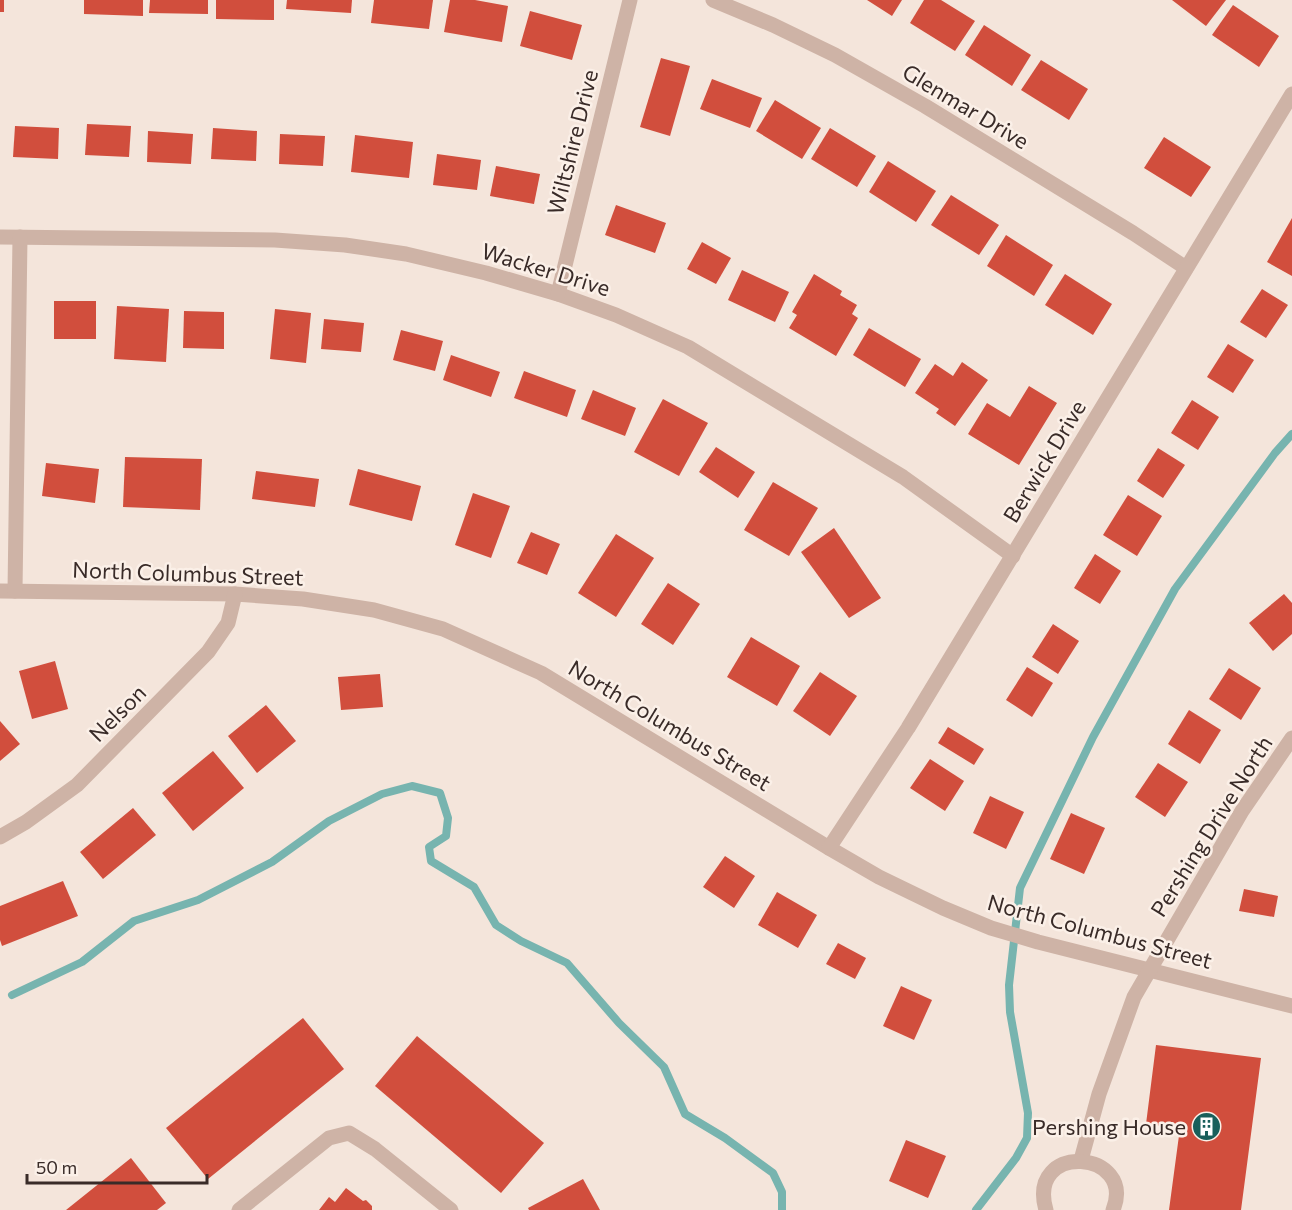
<svg xmlns="http://www.w3.org/2000/svg" width="1292" height="1210" viewBox="0 0 1292 1210" font-family="Commissioner,sans-serif">
  <rect width="100%" height="100%" fill="#f4e5db"/>
  <g fill="none" stroke-linecap="round" stroke-linejoin="round">
    <!-- stream -->
    <g stroke="#77b4af" stroke-width="8">
      <path d="M12 995 82 962 134 921 198 900 272 862 329 821 382 794 412 786 440 793 448 818 446 836 429 847 431 861 474 887 496 925 521 941 567 963 619 1023 664 1067 685 1114 725 1138 773 1173 782 1192V1210"/>
      <path d="M976 1210 1016 1158 1027 1138 1028 1113 1010 1012 1009 985 1020 888 1093 737 1175 589 1275 453 1292 434"/>
    </g>
  </g>
  <!-- building -->
  <g fill="#d14e3d">
    <rect x="0" y="0" width="4" height="12"/>
    <path d="M84 0H143V16L84 14Z"/>
    <path d="M150 0H208V14L149 13Z"/>
    <path d="M216 0H274V20L216 19Z"/>
    <path d="M287 0H352L351 13 286 9Z"/>
    <path d="M374 0H433L429 29 371 23Z"/>
    <path d="M450 0H475L508 6 502 42 444 32Z"/>
    <path d="M867 0H902L892 16Z"/>
    <path d="M924 0H941L975 21 955 51 910 23Z"/>
    <path d="M1172 0H1226L1206 26Z"/>
    <path d="M1233 5 1279 36 1259 67 1212 35Z"/>
    <path d="M530 11 582 25 572 60 520 46Z"/>
    <path d="M984 25 1031 55 1012 86 965 55Z"/>
    <path d="M661 58 690 66 670 136 640 127Z"/>
    <path d="M1041 60 1088 89 1069 120 1021 90Z"/>
    <path d="M712 79 762 98 750 128 700 109Z"/>
    <path d="M775 100 821 128 802 159 756 131Z"/>
    <path d="M87 124 131 126 129 157 85 155Z"/>
    <path d="M15 126 59 128 58 159 13 157Z"/>
    <path d="M213 128 257 131 256 161 211 159Z"/>
    <path d="M830 128 876 156 857 187 811 159Z"/>
    <path d="M148 131 193 134 191 164 147 162Z"/>
    <path d="M280 134 325 136 323 166 279 164Z"/>
    <path d="M355 135 413 142 409 178 351 172Z"/>
    <path d="M1164 137 1211 167 1191 197 1144 168Z"/>
    <path d="M437 154 481 160 477 190 433 185Z"/>
    <path d="M888 161 936 191 916 222 869 192Z"/>
    <path d="M496 166 540 174 534 204 490 196Z"/>
    <path d="M951 195 999 225 979 255 931 225Z"/>
    <path d="M616 205 666 223 655 253 605 235Z"/>
    <path d="M1292 218V276L1267 262Z"/>
    <path d="M1006 235 1053 265 1034 296 987 266Z"/>
    <path d="M702 242 731 258 716 284 687 269Z"/>
    <path d="M742 270 789 292 775 322 728 300Z"/>
    <path d="M814 274 842 291 840 295 857 305 852 314 858 318 836 356 789 328 797 315 792 312Z"/>
    <path d="M1065 274 1112 304 1093 335 1045 305Z"/>
    <path d="M1262 289 1288 305 1266 338 1240 322Z"/>
    <rect x="54" y="301" width="42" height="38"/>
    <path d="M117 306 169 309 166 362 114 359Z"/>
    <path d="M275 309 311 313 306 363 270 359Z"/>
    <path d="M184 311 224 312V349L183 348Z"/>
    <path d="M324 319 364 323 361 352 321 349Z"/>
    <path d="M869 328 921 359 905 387 853 355Z"/>
    <path d="M401 330 443 341 435 371 393 360Z"/>
    <path d="M1228 344 1254 360 1233 393 1207 377Z"/>
    <path d="M451 355 500 372 491 397 443 380Z"/>
    <path d="M962 362 988 380 955 426 936 413 939 409 915 393 935 364 953 376Z"/>
    <path d="M524 371 576 390 567 417 514 398Z"/>
    <path d="M1029 386 1057 403 1019 465 968 434 987 403 1010 417Z"/>
    <path d="M593 390 636 408 625 436 581 419Z"/>
    <path d="M663 399 708 423 679 476 634 452Z"/>
    <path d="M1192 400 1219 417 1198 450 1171 433Z"/>
    <path d="M716 447 755 472 738 498 699 472Z"/>
    <path d="M1158 448 1185 465 1163 498 1137 481Z"/>
    <path d="M125 457 202 459 200 510 123 507Z"/>
    <path d="M46 463 99 469 95 503 42 496Z"/>
    <path d="M358 469 421 486 412 521 349 505Z"/>
    <path d="M256 471 319 479 315 507 252 499Z"/>
    <path d="M773 482 818 508 789 556 744 530Z"/>
    <path d="M473 493 510 506 491 558 455 545Z"/>
    <path d="M1128 495 1162 516 1137 556 1103 535Z"/>
    <path d="M834 528 881 598 849 618 801 552Z"/>
    <path d="M531 532 560 544 547 575 517 563Z"/>
    <path d="M616 534 654 558 616 617 578 593Z"/>
    <path d="M1095 554 1121 571 1100 604 1074 588Z"/>
    <path d="M668 583 700 604 673 645 641 624Z"/>
    <path d="M1284 594 1292 603V634L1273 651 1249 623Z"/>
    <path d="M1053 624 1079 641 1058 674 1032 657Z"/>
    <path d="M751 637 800 666 777 706 727 677Z"/>
    <path d="M55 661 68 709 32 719 19 671Z"/>
    <path d="M1027 667 1053 683 1032 717 1006 700Z"/>
    <path d="M1229 668 1261 688 1241 720 1209 699Z"/>
    <path d="M820 672 857 696 830 736 793 711Z"/>
    <path d="M380 674 383 707 341 710 338 677Z"/>
    <path d="M266 705 296 741 257 773 228 736Z"/>
    <path d="M1189 710 1221 730 1200 764 1168 744Z"/>
    <path d="M0 721 20 744 0 761Z"/>
    <path d="M948 727 984 749 974 765 938 743Z"/>
    <path d="M213 751 244 788 193 831 162 793Z"/>
    <path d="M930 759 964 781 945 811 910 788Z"/>
    <path d="M1158 763 1188 782 1165 817 1135 797Z"/>
    <path d="M990 796 1024 812 1006 849 973 833Z"/>
    <path d="M133 808 156 835 103 879 80 852Z"/>
    <path d="M1071 813 1105 828 1084 874 1050 859Z"/>
    <path d="M725 856 755 876 734 908 703 887Z"/>
    <path d="M63 881 78 916 2 946 0 940V906Z"/>
    <path d="M1244 889 1278 896 1274 917 1239 911Z"/>
    <path d="M777 892 817 915 798 948 758 925Z"/>
    <path d="M838 943 866 958 855 979 826 964Z"/>
    <path d="M901 986 932 1000 914 1040 883 1026Z"/>
    <path d="M303 1018 344 1069 208 1179 166 1128Z"/>
    <path d="M417 1036 544 1143 501 1193 375 1086Z"/>
    <path d="M1156 1045 1261 1058 1241 1210H1169L1180 1128 1146 1124Z"/>
    <path d="M906 1140 946 1156 928 1198 889 1181Z"/>
    <path d="M131 1158 166 1203 157 1210H66Z"/>
    <path d="M583 1179 600 1210H529L528 1208Z"/>
    <path d="M346 1188 363 1201 366 1200 372 1206V1210H319L329 1197 335 1202Z"/>
  </g>
  <g fill="none" stroke-linecap="round" stroke-linejoin="round">
    <!-- street -->
    <g stroke="#ceb3a6" stroke-width="15">
      <path d="M713 0 773 25 835 55 925 106 1133 233 1186 268"/>
      <path d="M0 237 275 240 345 245 406 254 486 273 558 294 616 315 688 347 903 477 1013 556"/>
      <path d="M558 294 630 0"/>
      <path d="M0 591 235 594 303 599 374 610 443 629 541 673 829 848 879 877 943 908 991 928 1038 942 1292 1006"/>
      <path d="M15 591 20 237"/>
      <path d="M0 837 26 822 77 785 208 652 228 623 235 594"/>
      <path d="M829 848 908 728 1292 94"/>
      <path d="M1081 1160 1099 1094 1134 997 1242 811 1292 738"/>
      <path d="M239 1210 329 1138 349 1133 375 1149 451 1210"/>
      <path d="M1046 1210C1026 1141 1137 1150 1113 1210"/>
    </g>
  </g>
  <!-- icons -->
  <defs>
    <symbol id="building-disc" viewBox="-11 -11 22 22"><circle r="9.5" fill="#195f5b" stroke="#fbf0e8"/><path d="M-4-6H4V6H1V3H-1V6H-4ZM-2.5-4.3h1.7v1.8h-1.7ZM.8-4.3h1.7v1.8H.8ZM-2.5-1h1.7V.8h-1.7ZM.8-1h1.7V.8H.8Z" fill="#fff"/></symbol>
  </defs>
  <g fill-rule="evenodd">
    <use href="#building-disc" x="1190" y="1110" width="33" height="33"/>
  </g>
  <g text-anchor="middle" dominant-baseline="central" stroke-width="5" stroke-linejoin="round" paint-order="stroke">
    <!-- street labels -->
    <g font-size="22" fill="#392b28" stroke="#fbf0e8">
      <text transform="translate(966 106) rotate(31)">Glenmar Drive</text>
      <text transform="translate(572 142) rotate(-76)">Wiltshire Drive</text>
      <text transform="translate(546 269) rotate(17)">Wacker Drive</text>
      <text transform="translate(1044 461) rotate(-59)">Berwick Drive</text>
      <text transform="translate(188 573) rotate(2)">North Columbus Street</text>
      <text transform="translate(117 713) rotate(-45)">Nelson</text>
      <text transform="translate(670 725) rotate(31)">North Columbus Street</text>
      <text transform="translate(1211 826) rotate(-58)">Pershing Drive North</text>
      <text transform="translate(1100 931) rotate(15)">North Columbus Street</text>
    </g>
    <!-- poi labels -->
    <g font-size="22" fill="#392b28" stroke="#fbf0e8" text-anchor="end">
      <text x="1186" y="1126">Pershing House</text>
    </g>
  </g>
  <!-- scale -->
  <path d="M27 1174v9h180v-9" fill="none" stroke="#392b28" stroke-width="3"/>
  <text x="36" y="1174" font-size="18" fill="#392b28" stroke="#fbf0e8" stroke-width="4.5" paint-order="stroke">50 m</text>
</svg>
